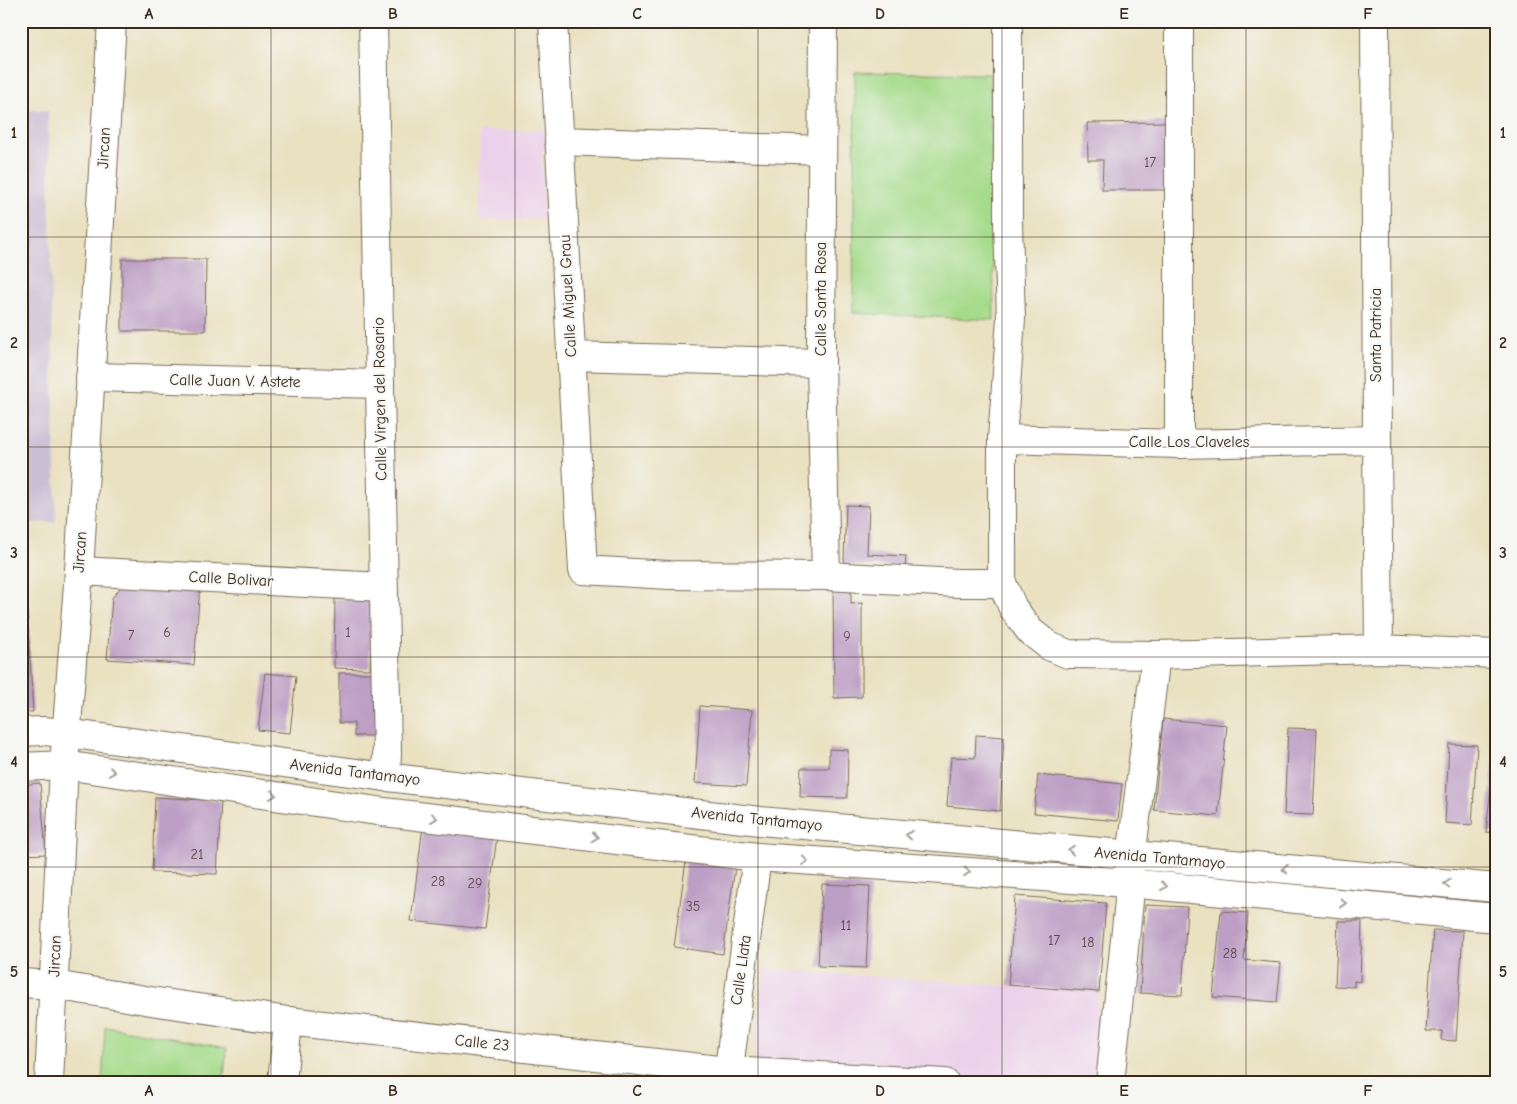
<svg xmlns="http://www.w3.org/2000/svg" width="1517" height="1104" viewBox="0 0 1517 1104" font-family="'Comic Neue',sans-serif">
  <rect width="100%" height="100%" fill="#f6f6f2"/>
  <filter id="ink" filterUnits="userSpaceOnUse"><feTurbulence type="fractalNoise" baseFrequency=".02" numOctaves="2"/><feDisplacementMap in="SourceGraphic" scale="10" xChannelSelector="R" yChannelSelector="G"/><feConvolveMatrix kernelMatrix="1 2 1 2 8 2 1 2 1" color-interpolation-filters="sRGB"/></filter>
  <filter id="wash" filterUnits="userSpaceOnUse"><feTurbulence type="fractalNoise" baseFrequency=".0096" numOctaves="4" result="noise"/><feDisplacementMap in="SourceGraphic" scale="20" xChannelSelector="R" yChannelSelector="G"/><feGaussianBlur stdDeviation="1.12" result="paint"/><feColorMatrix in="noise" values="0 0 0 0 0 0 0 0 0 0 0 0 0 0 0 0 0 1.4 0 .05"/><feComposite in="paint" operator="in"/></filter>
  <g filter="url(#wash)">
    <rect width="100%" height="100%" fill="#eae1c1"/>
    <!-- built -->
    <g fill="#ecd1ea">
      <path d="M551 130V149H542L543 219 479 220V131Z"/>
      <path d="M764 969 1099 992 1093 1083H1038L754 1065Z"/>
    </g>
    <!-- industrial -->
    <path fill="#cbbfd5" d="M21 110H48L56 522 21 523Z"/>
    <!-- green -->
    <g fill="#a6db8b" stroke="#708254">
      <path d="M855 72 990 74 994 320 853 313Z"/>
      <path d="M105 1026 227 1048 223 1083H102Z"/>
    </g>
    <g id="blocks">
      <!-- building -->
      <g fill="#bd9fc5">
        <path d="M1166 122V190H1102L1103 160H1088L1087 123Z"/>
        <path d="M122 259H206L205 331H122Z"/>
        <path d="M846 505 869 506 867 554 906 556 905 567 848 565 844 560Z"/>
        <path d="M21 535H23L33 712H21Z"/>
        <path d="M833 585H851V604L862 603V697L834 698Z"/>
        <path d="M200 586 194 665 107 659 112 598 121 587Z"/>
        <path d="M335 599H372L370 669 334 668Z"/>
        <path d="M265 673 296 676 290 733 258 730Z"/>
        <path d="M339 673H377L379 736H354V723H339Z"/>
        <path d="M700 706 752 710 746 786 695 783Z"/>
        <path d="M1163 719 1227 725 1218 816 1154 810Z"/>
        <path d="M1288 728 1317 729 1313 815 1284 814Z"/>
        <path d="M976 735 1004 737 1000 811 947 806 951 757 975 758Z"/>
        <path d="M1449 744 1477 745 1472 825 1445 823Z"/>
        <path d="M829 749 848 750 847 798 800 797 801 768H829Z"/>
        <path d="M1494 759H1496V833L1486 832Z"/>
        <path d="M1038 775 1122 784 1118 821 1034 813Z"/>
        <path d="M40 783 46 854 23 855 21 785Z"/>
        <path d="M155 797 221 801 217 874 152 872Z"/>
        <path d="M423 826 497 836 485 929 411 921Z"/>
        <path d="M686 861 735 867 723 954 674 947Z"/>
        <path d="M822 884 870 886 866 968 818 966Z"/>
        <path d="M1015 896 1106 903 1099 992 1008 985Z"/>
        <path d="M1145 905 1187 907 1182 995 1140 993Z"/>
        <path d="M1221 911 1248 913 1244 960 1281 963 1277 1002 1213 997Z"/>
        <path d="M1338 921H1362L1360 982 1354 981V987L1335 986Z"/>
        <path d="M1433 930 1463 931 1456 1041 1441 1040 1442 1031H1426Z"/>
      </g>
    </g>
  </g>
  <g filter="url(#ink)">
    <use href="#blocks" fill-opacity="0" stroke="#786a57" stroke-width="1"/>
    <g fill="none" stroke-linecap="round" stroke-linejoin="round">
      <defs>
        <g id="street">
          <path d="M373 21 387 753 386 777"/>
          <path d="M553 21 583 570 669 575 826 576 958 583H1002"/>
          <path d="M823 21 821 363 826 576"/>
          <path d="M1008 21V223L1011 319 1002 439V583L1013 608 1030 631 1049 646 1068 654 1156 655 1379 649 1496 654"/>
          <path d="M1375 21 1377 440 1379 649"/>
          <path d="M559 141 822 150"/>
          <path d="M571 356 821 363"/>
          <path d="M90 377 380 384"/>
          <path d="M1002 439 1179 444 1377 440"/>
          <path d="M1179 444V21"/>
          <path d="M79 571 383 587"/>
          <path d="M21 983 54 985 157 1002 288 1021 727 1071 945 1083"/>
          <path d="M49 1083 64 765 79 571 112 21"/>
          <path d="M282 1083 288 1021"/>
          <path d="M727 1083 757 857"/>
          <path d="M1110 1083 1129 901 1128 883 1156 655"/>
        </g>
        <g id="secondary">
          <path d="M21 732 43 731 66 733 386 777 760 821 1496 888"/>
          <path d="M21 767 64 765 384 812 757 857 1128 883 1496 918"/>
        </g>
      </defs>
      <!-- street casing -->
      <use href="#street" stroke="#786a57" stroke-width="30"/>
      <!-- secondary casing -->
      <use href="#secondary" stroke="#786a57" stroke-width="30"/>
      <!-- street -->
      <use href="#street" stroke="#fff" stroke-width="28"/>
      <!-- secondary -->
      <use href="#secondary" stroke="#fff" stroke-width="28"/>
    </g>
    <!-- one-way arrows -->
    <defs><path id="oneway-chevron" d="M-2-3.5L2.5 0L-2 3.5" fill="none" stroke-width="1.6" stroke-linecap="round" stroke-linejoin="round" transform="scale(1.25)"/></defs>
    <g stroke="#a79f9a">
      <use href="#oneway-chevron" transform="translate(112 772) rotate(8)"/>
      <use href="#oneway-chevron" transform="translate(273 795) rotate(8)"/>
      <use href="#oneway-chevron" transform="translate(434 818) rotate(7)"/>
      <use href="#oneway-chevron" transform="translate(909 835) rotate(-175)"/>
      <use href="#oneway-chevron" transform="translate(595 837) rotate(7)"/>
      <use href="#oneway-chevron" transform="translate(1071 850) rotate(-175)"/>
      <use href="#oneway-chevron" transform="translate(805 861) rotate(4)"/>
      <use href="#oneway-chevron" transform="translate(1285 869) rotate(-175)"/>
      <use href="#oneway-chevron" transform="translate(967 872) rotate(4)"/>
      <use href="#oneway-chevron" transform="translate(1447 884) rotate(-175)"/>
      <use href="#oneway-chevron" transform="translate(1164 886) rotate(5)"/>
      <use href="#oneway-chevron" transform="translate(1343 903) rotate(5)"/>
    </g>
  </g>
  <!-- grid -->
  <path fill="none" stroke="#3b2a1e" stroke-width="1" stroke-opacity="0.55" d="M271 21V1083M515 21V1083M758 21V1083M1002 21V1083M1246 21V1083M21 237H1496M21 447H1496M21 657H1496M21 867H1496"/>
  <g text-anchor="middle" dominant-baseline="central" stroke-width="4" stroke-linejoin="round" paint-order="stroke">
    <!-- number labels -->
    <g font-size="14" fill="#5c4748">
      <text x="1150" y="162">17</text>
      <text x="167" y="632">6</text>
      <text x="348" y="632">1</text>
      <text x="131" y="635">7</text>
      <text x="847" y="636">9</text>
      <text x="197" y="854">21</text>
      <text x="438" y="881">28</text>
      <text x="475" y="883">29</text>
      <text x="693" y="906">35</text>
      <text x="846" y="925">11</text>
      <text x="1054" y="940">17</text>
      <text x="1088" y="942">18</text>
      <text x="1230" y="953">28</text>
    </g>
    <!-- street labels -->
    <g font-size="16" fill="#3b2a1e" stroke="#f6f6f2">
      <text transform="translate(104 148) rotate(-87)">Jircan</text>
      <text transform="translate(568 296) rotate(-93)">Calle Miguel Grau</text>
      <text transform="translate(821 299) rotate(-90)">Calle Santa Rosa</text>
      <text transform="translate(1376 335) rotate(-90)">Santa Patricia</text>
      <text transform="translate(235 381) rotate(1)">Calle Juan V. Astete</text>
      <text transform="translate(380 399) rotate(-91)">Calle Virgen del Rosario</text>
      <text x="1189" y="442">Calle Los Claveles</text>
      <text transform="translate(80 552) rotate(-86)">Jircan</text>
      <text transform="translate(231 579) rotate(3)">Calle Bolivar</text>
      <text transform="translate(355 772) rotate(7)">Avenida Tantamayo</text>
      <text transform="translate(757 819) rotate(6)">Avenida Tantamayo</text>
      <text transform="translate(1160 858) rotate(5)">Avenida Tantamayo</text>
      <text transform="translate(55 956) rotate(-88)">Jircan</text>
      <text transform="translate(741 970) rotate(-82)">Calle Llata</text>
      <text transform="translate(482 1043) rotate(6)">Calle 23</text>
    </g>
  </g>
  <!-- margin -->
  <rect width="1517" height="1104" fill="none" stroke="#f6f6f2" stroke-width="55"/>
  <rect x="28" y="28" width="1462" height="1048" fill="none" stroke="#3b2a1e" stroke-width="2"/>
  <g font-size="16" text-anchor="middle" font-weight="bold" fill="#3b2a1e">
    <text x="149" y="19">A</text>
    <text x="393" y="19">B</text>
    <text x="637" y="19">C</text>
    <text x="880" y="19">D</text>
    <text x="1124" y="19">E</text>
    <text x="1368" y="19">F</text>
    <text x="14" y="138">1</text>
    <text x="1503" y="138">1</text>
    <text x="14" y="348">2</text>
    <text x="1503" y="348">2</text>
    <text x="14" y="558">3</text>
    <text x="1503" y="558">3</text>
    <text x="14" y="767">4</text>
    <text x="1503" y="767">4</text>
    <text x="14" y="977">5</text>
    <text x="1503" y="977">5</text>
    <text x="149" y="1096">A</text>
    <text x="393" y="1096">B</text>
    <text x="637" y="1096">C</text>
    <text x="880" y="1096">D</text>
    <text x="1124" y="1096">E</text>
    <text x="1368" y="1096">F</text>
  </g>
</svg>
